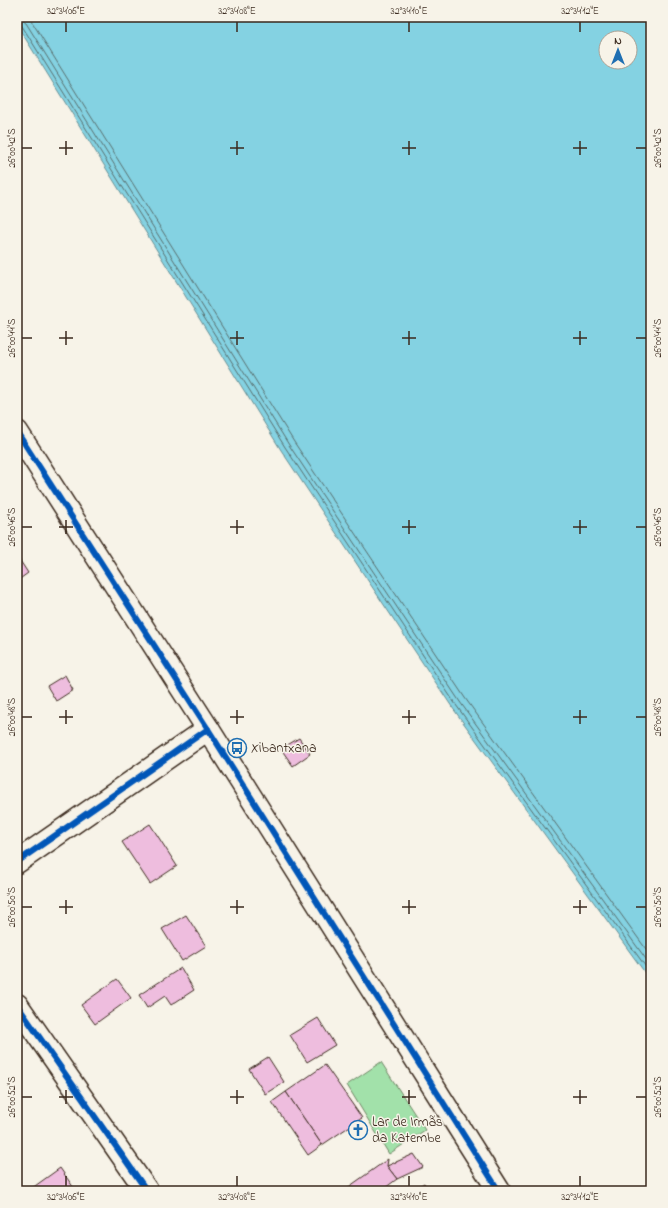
<svg xmlns="http://www.w3.org/2000/svg" width="668" height="1208" viewBox="0 0 668 1208" font-family="'Indie Flower',sans-serif">
  <rect width="100%" height="100%" fill="#f7f3e8"/>
  <filter id="ink" filterUnits="userSpaceOnUse"><feTurbulence type="fractalNoise" baseFrequency=".025" numOctaves="2"/><feDisplacementMap in="SourceGraphic" scale="8" xChannelSelector="R" yChannelSelector="G"/><feConvolveMatrix kernelMatrix="1 2 1 2 8 2 1 2 1" color-interpolation-filters="sRGB"/></filter>
  <g filter="url(#ink)">
    <!-- green -->
    <path fill="#a2e1aa" stroke="#6e8664" d="M381 1062 425 1130 389 1154 347 1085Z"/>
    <!-- water -->
    <path fill="#84d2e2" stroke="#678f94" fill-rule="evenodd" d="M17 17H651V981L452 707 281 450 17 25ZM606 38H630V62H606Z"/>
    <g fill="none" stroke-linecap="round" stroke-linejoin="round">
      <!-- shore -->
      <g stroke="#586d6c" stroke-width="1">
        <path d="M29 17 294 442 465 698 651 956"/>
        <path d="M17 19 22 20 26 23 289 445 460 702 651 966"/>
        <path d="M17 24 22 26 285 447 456 705 651 974"/>
      </g>
    </g>
    <!-- building -->
    <g fill="#eebdde" stroke="#3b2a1e">
      <path d="M17 556 28 573 17 581Z"/>
      <path d="M65 675 73 690 56 701 47 686Z"/>
      <path d="M299 738 310 754 293 766 281 749Z"/>
      <path d="M150 824 177 866 150 884 122 842Z"/>
      <path d="M186 915 206 946 182 961 162 929Z"/>
      <path d="M181 968 194 990 171 1005 165 996 147 1008 139 995Z"/>
      <path d="M117 979 131 998 95 1024 81 1005Z"/>
      <path d="M318 1018 335 1045 307 1062 290 1035Z"/>
      <path d="M268 1057 284 1082 265 1094 249 1069Z"/>
      <path d="M325 1065 362 1118 322 1145 286 1092Z"/>
      <path d="M286 1092 322 1145 308 1155 272 1102Z"/>
      <path d="M414 1154 423 1167 397 1179 387 1166Z"/>
      <path d="M388 1159 387 1166 397 1179 381 1191H343Z"/>
      <path d="M60 1168 76 1191H28Z"/>
      <path d="M424 1183 429 1191H412Z"/>
    </g>
    <g fill="none" stroke-linecap="round" stroke-linejoin="round">
      <defs>
        <g id="street">
          <path d="M17 862 208 729"/>
          <path d="M17 1005 147 1191"/>
        </g>
        <path id="secondary" d="M17 432 208 729 499 1191"/>
      </defs>
      <!-- street casing -->
      <use href="#street" stroke="#3b2a1e" stroke-width="25"/>
      <!-- secondary casing -->
      <use href="#secondary" stroke="#3b2a1e" stroke-width="25"/>
      <!-- street -->
      <use href="#street" stroke="#f7f3e8" stroke-width="22"/>
      <!-- secondary -->
      <use href="#secondary" stroke="#f7f3e8" stroke-width="22"/>
      <defs>
        <g id="cycleway">
          <path d="M17 432 208 729 499 1191"/>
          <path d="M17 862 208 729"/>
          <path d="M17 1005 147 1191"/>
        </g>
      </defs>
      <!-- cycleway casing -->
      <use href="#cycleway" stroke="#f7f3e8" stroke-width="8"/>
      <!-- cycleway -->
      <use href="#cycleway" stroke="#0057b8" stroke-width="6"/>
    </g>
  </g>
  <!-- ticks -->
  <path fill="none" stroke="#3b2a1e" stroke-width="1.5" d="M66 22V32M237 22V32M409 22V32M580 22V32M66 141V155M237 141V155M409 141V155M580 141V155M22 148H32M59 148H73M230 148H244M402 148H416M573 148H587M636 148H646M66 331V345M237 331V345M409 331V345M580 331V345M22 338H32M59 338H73M230 338H244M402 338H416M573 338H587M636 338H646M66 520V534M237 520V534M409 520V534M580 520V534M22 527H32M59 527H73M230 527H244M402 527H416M573 527H587M636 527H646M66 710V724M237 710V724M409 710V724M580 710V724M22 717H32M59 717H73M230 717H244M402 717H416M573 717H587M636 717H646M66 900V914M237 900V914M409 900V914M580 900V914M22 907H32M59 907H73M230 907H244M402 907H416M573 907H587M636 907H646M66 1090V1104M237 1090V1104M409 1090V1104M580 1090V1104M22 1097H32M59 1097H73M230 1097H244M402 1097H416M573 1097H587M636 1097H646M66 1176V1186M237 1176V1186M409 1176V1186M580 1176V1186"/>
  <!-- icons -->
  <defs>
    <symbol id="bus-ring" viewBox="-11 -11 22 22"><circle r="9.5" fill="#f7f3e8" stroke="#1f6fb2" stroke-width="1.5"/><path d="M-5-6H5V4H4V6H2V4H-2V6H-4V4H-5ZM-3.5-4V0h7V-4ZM-3.5 1.2v1.5H-2V1.2ZM2 1.2v1.5H3.5V1.2Z" fill="#1f6fb2"/></symbol>
    <symbol id="church-ring" viewBox="-11 -11 22 22"><circle r="9.5" fill="#f7f3e8" stroke="#1f6fb2" stroke-width="1.5"/><path d="M-1.2-6h2.4v3.5h3.3v2.4h-3.3V6h-2.4V-.1h-3.3v-2.4h3.3Z" fill="#1f6fb2"/></symbol>
  </defs>
  <g fill-rule="evenodd">
    <use href="#bus-ring" x="226" y="737" width="22" height="22"/>
    <use href="#church-ring" x="347" y="1119" width="22" height="22"/>
  </g>
  <g text-anchor="middle" dominant-baseline="central" stroke-width="3" stroke-linejoin="round" paint-order="stroke">
    <!-- poi labels -->
    <g font-size="14" fill="#3b2a1e" stroke="#f7f3e8" text-anchor="start">
      <text x="251" y="748">Xibantxana</text>
      <text x="372" y="1122">Lar de Irmãs<tspan x="372" dy="16">da Katembe</tspan></text>
    </g>
  </g>
  <!-- margin -->
  <rect width="668" height="1208" fill="none" stroke="#f7f3e8" stroke-width="44"/>
  <!-- north arrow -->
  <g transform="translate(618 50)"><circle r="19" fill="#f7f3e8" stroke="#aca397"/>
  <path d="M0-3L7 15L0 10L-7 15Z" fill="#1f6fb2"/>
  <text y="-6" font-size="11" font-weight="bold" text-anchor="middle" fill="#3b2a1e">N</text>
  </g>
  <rect x="22" y="22" width="624" height="1164" fill="none" stroke="#3b2a1e" stroke-width="1.5"/>
  <g font-size="10" text-anchor="middle" fill="#3b2a1e">
    <text x="66" y="14">32°34'06"E</text>
    <text x="237" y="14">32°34'08"E</text>
    <text x="409" y="14">32°34'10"E</text>
    <text x="580" y="14">32°34'12"E</text>
    <text transform="translate(11 148) rotate(-90)" y="4">26°00'42"S</text>
    <text transform="translate(657 148) rotate(-90)" y="4">26°00'42"S</text>
    <text transform="translate(11 338) rotate(-90)" y="4">26°00'44"S</text>
    <text transform="translate(657 338) rotate(-90)" y="4">26°00'44"S</text>
    <text transform="translate(11 527) rotate(-90)" y="4">26°00'46"S</text>
    <text transform="translate(657 527) rotate(-90)" y="4">26°00'46"S</text>
    <text transform="translate(11 717) rotate(-90)" y="4">26°00'48"S</text>
    <text transform="translate(657 717) rotate(-90)" y="4">26°00'48"S</text>
    <text transform="translate(11 907) rotate(-90)" y="4">26°00'50"S</text>
    <text transform="translate(657 907) rotate(-90)" y="4">26°00'50"S</text>
    <text transform="translate(11 1097) rotate(-90)" y="4">26°00'52"S</text>
    <text transform="translate(657 1097) rotate(-90)" y="4">26°00'52"S</text>
    <text x="66" y="1200">32°34'06"E</text>
    <text x="237" y="1200">32°34'08"E</text>
    <text x="409" y="1200">32°34'10"E</text>
    <text x="580" y="1200">32°34'12"E</text>
  </g>
</svg>
